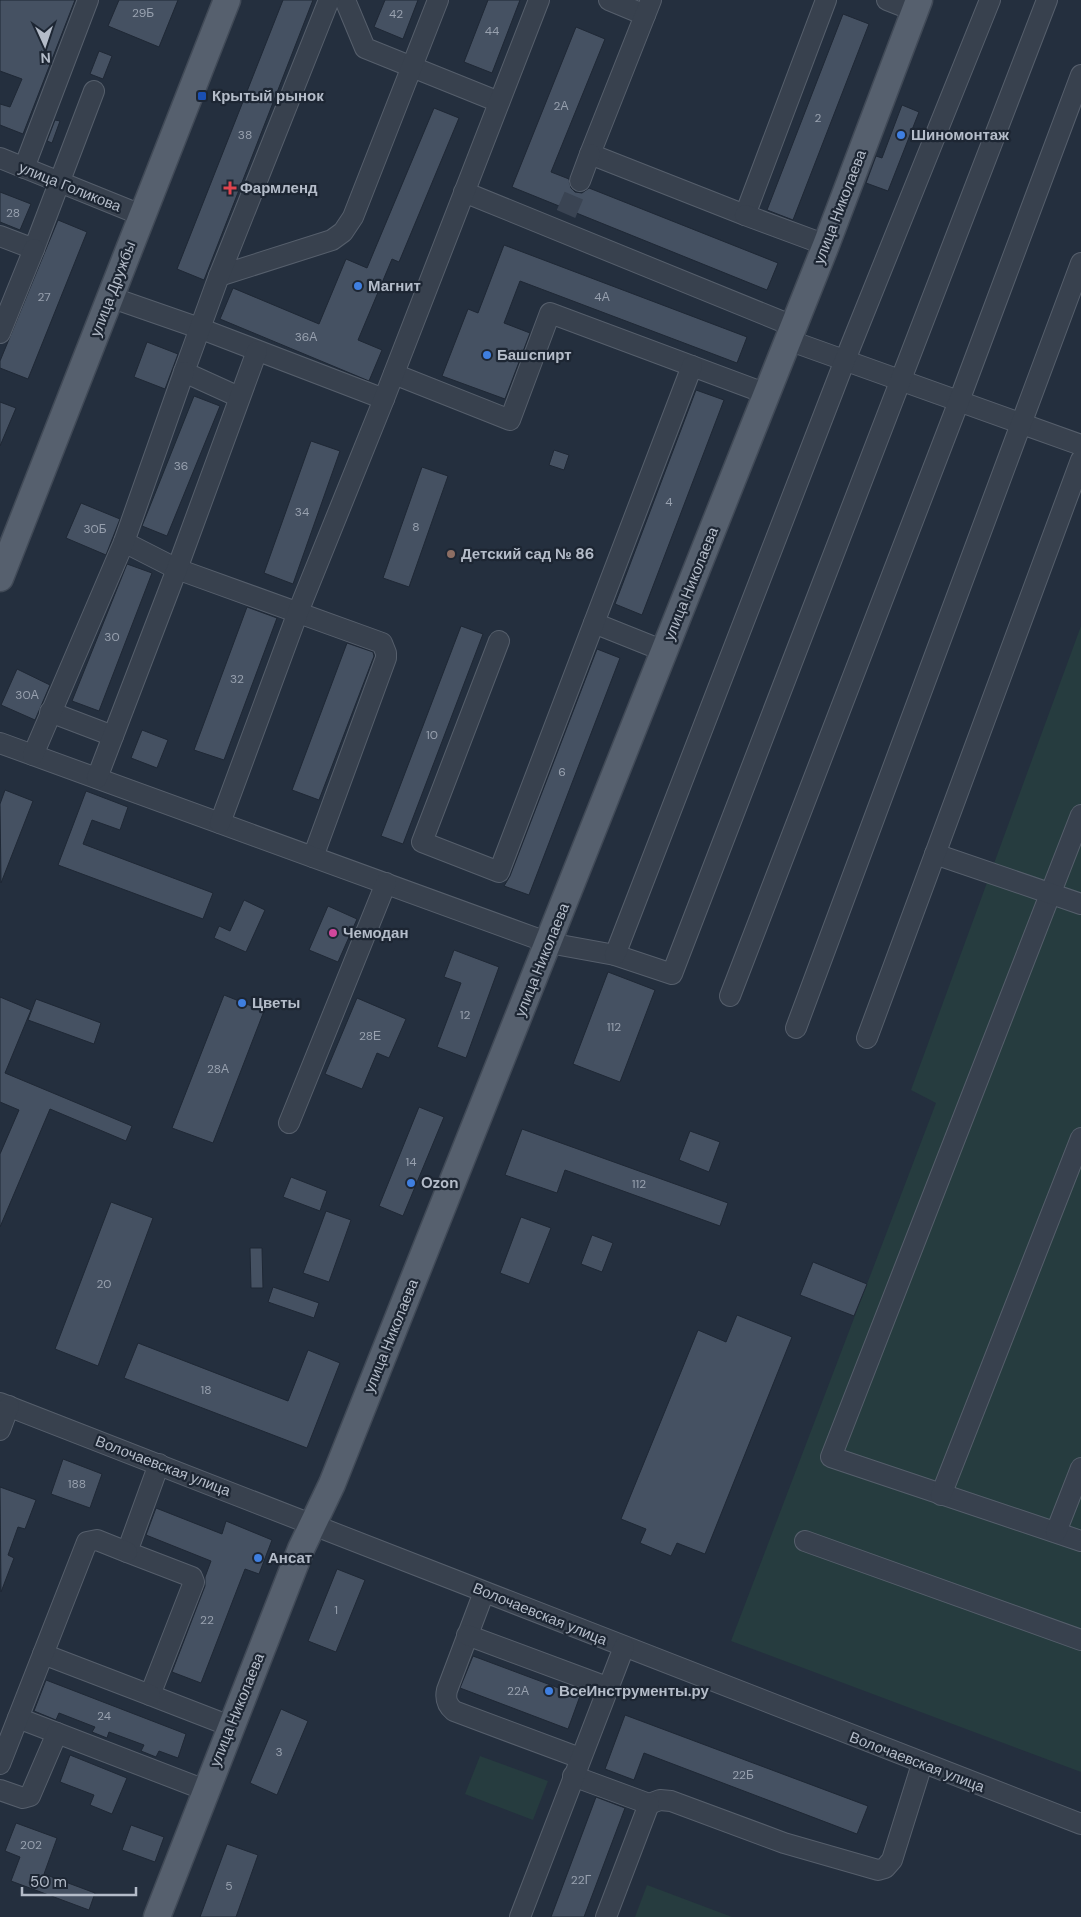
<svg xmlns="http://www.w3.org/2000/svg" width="1081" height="1917" viewBox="0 0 1081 1917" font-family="'DM Sans',sans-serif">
  <rect width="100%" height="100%" fill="#242f3e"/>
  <!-- green -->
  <g fill="#263c3f">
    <path d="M1081 626V1772L731 1641 936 1103 911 1090Z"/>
    <path d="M480 1756 548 1781 533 1820 465 1794Z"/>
    <path d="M647 1885 732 1917H635Z"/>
  </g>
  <!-- building -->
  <g fill="#455162" stroke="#1f2835">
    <path d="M0 0H75L23 134 0 125V104L10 107 22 79 0 71Z"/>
    <path d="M119 0H178L159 47 108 26Z"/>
    <path d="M283 0H313L204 280 177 269Z"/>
    <path d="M385 0H418L403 39 374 27Z"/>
    <path d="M488 0H520L492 73 464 62Z"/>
    <path d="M843 14 869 24 793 220 767 210Z"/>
    <path d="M576 27 605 39 551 172 569 179 571 188 575 192 582 193 589 188 778 263 767 290 512 187Z"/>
    <path d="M99 51 112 56 103 79 90 74Z"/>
    <path d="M902 105 919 112 888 191 866 183 876 156 882 158Z"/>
    <path d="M434 108 459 118 399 262 392 259 358 340 382 350 369 381 220 319 233 288 319 324 346 259 367 268Z"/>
    <path d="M55 120 60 121 52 143 47 141Z"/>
    <path d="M0 192 31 204 20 230 0 222Z"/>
    <path d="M58 220 87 232 28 379 0 368V361Z"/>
    <path d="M504 245 747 337 737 363 520 281 504 323 530 333 505 399 442 376 468 309 478 313Z"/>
    <path d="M147 342 178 354 165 389 134 377Z"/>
    <path d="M696 390 724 400 642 615 615 604Z"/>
    <path d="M194 396 220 406 167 536 142 526Z"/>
    <path d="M0 402 16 408 0 446Z"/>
    <path d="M311 441 340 451 293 584 264 573Z"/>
    <path d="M554 450 569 455 564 470 549 465Z"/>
    <path d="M422 467 448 476 409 587 383 578Z"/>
    <path d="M81 503 120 519 106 555 66 538Z"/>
    <path d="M127 564 152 573 99 711 72 701Z"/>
    <path d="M247 607 277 618 224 760 194 750Z"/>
    <path d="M461 626 483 634 403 844 381 836Z"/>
    <path d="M347 643 373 652 374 656 319 800 292 790Z"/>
    <path d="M597 649 620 658 529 895 504 886 510 876Z"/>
    <path d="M17 669 50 685 35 720 1 705Z"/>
    <path d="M142 730 168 740 157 768 131 758Z"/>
    <path d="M5 790 33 801 1 883 0 804Z"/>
    <path d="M86 791 128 807 120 830 92 820 83 844 213 893 203 919 58 865Z"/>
    <path d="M244 900 265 910 246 952 214 938 219 926 230 931Z"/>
    <path d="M328 906 357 919 338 962 309 950Z"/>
    <path d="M454 950 499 967 466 1058 437 1047 461 983 444 977Z"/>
    <path d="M608 972 655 990 620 1082 573 1064Z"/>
    <path d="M224 995 264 1011 213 1143 172 1128Z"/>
    <path d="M0 997 31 1010 5 1073 132 1126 126 1141 50 1109 0 1227V1154L19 1110 0 1102Z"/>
    <path d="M357 998 406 1019 389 1058 377 1053 362 1089 325 1074Z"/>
    <path d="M36 999 101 1023 94 1044 28 1020Z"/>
    <path d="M419 1107 444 1117 403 1216 379 1206Z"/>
    <path d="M522 1129 728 1203 720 1226 565 1170 557 1193 505 1175Z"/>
    <path d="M690 1131 720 1142 709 1172 679 1160Z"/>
    <path d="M291 1177 327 1191 320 1211 283 1197Z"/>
    <path d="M111 1202 153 1218 98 1366 55 1349Z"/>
    <path d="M326 1211 351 1220 329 1282 303 1273Z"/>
    <path d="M521 1217 551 1228 529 1284 500 1273Z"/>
    <path d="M592 1235 613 1243 602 1272 581 1264Z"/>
    <path d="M250 1248H262L263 1288H251Z"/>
    <path d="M813 1262 867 1284 854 1316 800 1295Z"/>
    <path d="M273 1287 319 1303 314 1318 268 1302Z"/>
    <path d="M737 1315 792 1337 705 1554 677 1543 671 1556 640 1543 646 1529 621 1519 698 1330 726 1342Z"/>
    <path d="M138 1343 288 1401 308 1350 340 1363 307 1448 124 1378Z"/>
    <path d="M63 1459 102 1474 90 1508 51 1494Z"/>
    <path d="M0 1487 36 1500 25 1529 18 1527 8 1555 14 1558 1 1592Z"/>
    <path d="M156 1508 222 1534 226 1521 272 1540 259 1574 245 1569 201 1683 172 1672 205 1586V1577L211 1561 146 1535Z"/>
    <path d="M337 1569 365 1580 336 1652 308 1641Z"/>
    <path d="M473 1656 580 1696 568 1729 460 1688Z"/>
    <path d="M46 1680 186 1734 178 1758 159 1751 156 1757 141 1751 144 1745 109 1732 107 1738 92 1732 95 1727 59 1713 56 1720 34 1711Z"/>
    <path d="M281 1709 308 1721 277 1795 250 1783Z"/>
    <path d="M625 1715 868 1806 857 1834 644 1753 634 1780 605 1769Z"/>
    <path d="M70 1755 127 1778 112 1814 90 1805 94 1795 60 1782Z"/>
    <path d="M596 1797 625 1808 584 1917H551Z"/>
    <path d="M16 1823 57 1838 44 1874 95 1893 89 1910 11 1881 20 1857 5 1851Z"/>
    <path d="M131 1825 164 1837 155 1862 122 1850Z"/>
    <path d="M227 1844 258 1855 236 1917H200Z"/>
  </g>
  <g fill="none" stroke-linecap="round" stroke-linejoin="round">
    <!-- minor-tunnel -->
    <path stroke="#3a4453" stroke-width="20" stroke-dasharray="20 10" stroke-linecap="butt" d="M566 214 580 181"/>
    <defs>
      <g id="minor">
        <path d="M345 0 365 48 499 102"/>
        <path d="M609 0 645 15"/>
        <path d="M651 0 590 154 745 215 826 0"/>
        <path d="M887 0 915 11"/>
        <path d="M0 158 141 215"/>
        <path d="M24 168 88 0"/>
        <path d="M580 181 590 154"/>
        <path d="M464 192 793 326"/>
        <path d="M745 215 826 245"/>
        <path d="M0 236 34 249 94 91"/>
        <path d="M219 276 332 240 343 232 353 217 438 0"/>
        <path d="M110 297 199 328 384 399"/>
        <path d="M0 333 34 249"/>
        <path d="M788 340 1081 445"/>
        <path d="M394 374 510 420 550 313 767 394"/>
        <path d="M239 397 184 372 219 276 329 0"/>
        <path d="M124 542 177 569 382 643 386 653V658L313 857"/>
        <path d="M594 623 664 651"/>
        <path d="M499 641 422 842 499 872 692 366"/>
        <path d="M50 712 113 736"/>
        <path d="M0 743 549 943 615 955 672 974 1047 0"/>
        <path d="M33 755 124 542 184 372"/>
        <path d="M97 778 177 569 257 351"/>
        <path d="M1081 815 831 1457 1081 1541"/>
        <path d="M220 823 298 612 384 399 539 0"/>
        <path d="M935 854 1081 904"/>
        <path d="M615 955 845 360 990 0"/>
        <path d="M730 996 959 401 1081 75"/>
        <path d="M796 1028 1081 263"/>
        <path d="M867 1038 1081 460"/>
        <path d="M289 1123 386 883"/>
        <path d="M0 1403 1081 1824"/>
        <path d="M0 1430 9 1406"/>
        <path d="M159 1464 127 1552 192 1577 194 1582 150 1695 230 1726"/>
        <path d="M941 1495 1081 1138"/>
        <path d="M1056 1532 1081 1468"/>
        <path d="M805 1541 1081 1640"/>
        <path d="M484 1592 447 1690C445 1699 447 1705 454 1711L580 1758"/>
        <path d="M467 1635 607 1687"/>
        <path d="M43 1654 150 1695"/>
        <path d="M18 1718 57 1733"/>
        <path d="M0 1764 87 1542 97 1540 127 1552"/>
        <path d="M573 1776 649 1804 660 1800 671 1801 784 1843 878 1870 885 1868 892 1860 922 1764"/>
        <path d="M0 1790 23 1798 30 1796 57 1733 205 1790"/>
        <path d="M520 1917 624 1647"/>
        <path d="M606 1917 649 1804"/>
      </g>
      <g id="major">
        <path d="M0 578 227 0"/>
        <path d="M157 1917 301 1549 332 1484 826 245 919 0"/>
      </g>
    </defs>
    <!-- minor casing -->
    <use href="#minor" stroke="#565f6c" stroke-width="22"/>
    <!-- major casing -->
    <use href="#major" stroke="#414a57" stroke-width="29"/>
    <!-- minor -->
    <use href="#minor" stroke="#38414e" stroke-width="20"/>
    <!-- major -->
    <use href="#major" stroke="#56606e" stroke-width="26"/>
  </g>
  <!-- markers -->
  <rect fill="#1a4fb4" stroke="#1d2633" stroke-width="2" x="197" y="91" width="10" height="10" rx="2.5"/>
  <g fill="#3f7fe0" stroke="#1d2633" stroke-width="2">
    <circle cx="901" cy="135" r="5"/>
    <circle cx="358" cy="286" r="5"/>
    <circle cx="487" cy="355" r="5"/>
    <circle cx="242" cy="1003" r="5"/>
    <circle cx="411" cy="1183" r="5"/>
    <circle cx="258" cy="1558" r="5"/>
    <circle cx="549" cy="1691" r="5"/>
  </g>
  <path fill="#e0444e" stroke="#1d2633" stroke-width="2" d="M227.5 180.5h5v5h5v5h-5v5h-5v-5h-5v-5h5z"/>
  <circle fill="#8d6e63" stroke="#1d2633" stroke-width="2" cx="451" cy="554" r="5"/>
  <circle fill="#d1479c" stroke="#1d2633" stroke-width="2" cx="333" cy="933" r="5"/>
  <g text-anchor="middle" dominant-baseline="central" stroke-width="4.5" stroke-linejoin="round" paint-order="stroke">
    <!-- number labels -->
    <g font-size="12" fill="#98a1af">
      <text x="143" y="13">29Б</text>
      <text x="396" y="14">42</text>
      <text x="492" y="31">44</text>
      <text x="561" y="106">2А</text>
      <text x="818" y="118">2</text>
      <text x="245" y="135">38</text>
      <text x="13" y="213">28</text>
      <text x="44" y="297">27</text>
      <text x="602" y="297">4А</text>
      <text x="306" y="337">36А</text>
      <text x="181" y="466">36</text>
      <text x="669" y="502">4</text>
      <text x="302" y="512">34</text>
      <text x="416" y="527">8</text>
      <text x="95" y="529">30Б</text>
      <text x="112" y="637">30</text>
      <text x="237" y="679">32</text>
      <text x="27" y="695">30А</text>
      <text x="432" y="735">10</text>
      <text x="562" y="772">6</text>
      <text x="465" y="1015">12</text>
      <text x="614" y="1027">112</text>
      <text x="370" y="1036">28Е</text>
      <text x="218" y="1069">28А</text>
      <text x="411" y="1162">14</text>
      <text x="639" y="1184">112</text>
      <text x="104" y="1284">20</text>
      <text x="206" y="1390">18</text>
      <text x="77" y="1484">188</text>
      <text x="336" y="1610">1</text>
      <text x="207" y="1620">22</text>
      <text x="518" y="1691">22А</text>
      <text x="104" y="1716">24</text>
      <text x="279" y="1752">3</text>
      <text x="743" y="1775">22Б</text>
      <text x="31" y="1845">202</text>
      <text x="581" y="1880">22Г</text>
      <text x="229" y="1886">5</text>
    </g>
    <!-- poi labels -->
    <g font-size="15" font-weight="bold" fill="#b4bcc9" stroke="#1d2633" text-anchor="start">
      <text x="212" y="96">Крытый рынок</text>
      <text x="911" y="135">Шиномонтаж</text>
      <text x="240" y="188">Фармленд</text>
      <text x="368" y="286">Магнит</text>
      <text x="497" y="355">Башспирт</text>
      <text x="461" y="554">Детский сад № 86</text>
      <text x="343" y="933">Чемодан</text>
      <text x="252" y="1003">Цветы</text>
      <text x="421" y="1183">Ozon</text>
      <text x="268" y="1558">Ансат</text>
      <text x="559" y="1691">ВсеИнструменты.ру</text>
    </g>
    <!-- street labels -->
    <g font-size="15" fill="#b4bcc9" stroke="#1d2633">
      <text transform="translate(70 187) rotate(22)">улица Голикова</text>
      <text transform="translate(840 207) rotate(-69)">улица Николаева</text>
      <text transform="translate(113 289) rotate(-69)">улица Дружбы</text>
      <text transform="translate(691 584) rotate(-68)">улица Николаева</text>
      <text transform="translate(542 960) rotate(-68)">улица Николаева</text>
      <text transform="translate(391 1336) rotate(-68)">улица Николаева</text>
      <text transform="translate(163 1466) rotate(21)">Волочаевская улица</text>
      <text transform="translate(540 1614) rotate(22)">Волочаевская улица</text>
      <text transform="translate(237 1710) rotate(-68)">улица Николаева</text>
      <text transform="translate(917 1762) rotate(21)">Волочаевская улица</text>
    </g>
  </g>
  <!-- north arrow -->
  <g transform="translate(45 45) rotate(177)" stroke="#1d2633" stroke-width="4" paint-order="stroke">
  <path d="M0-4L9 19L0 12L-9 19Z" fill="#b4bcc9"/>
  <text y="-8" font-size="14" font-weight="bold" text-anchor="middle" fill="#b4bcc9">N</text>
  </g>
  <!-- scale -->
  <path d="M22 1887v8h114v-8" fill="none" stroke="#b4bcc9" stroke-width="2.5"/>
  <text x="30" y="1887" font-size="15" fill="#b4bcc9" stroke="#1d2633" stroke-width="4" paint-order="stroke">50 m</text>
</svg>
